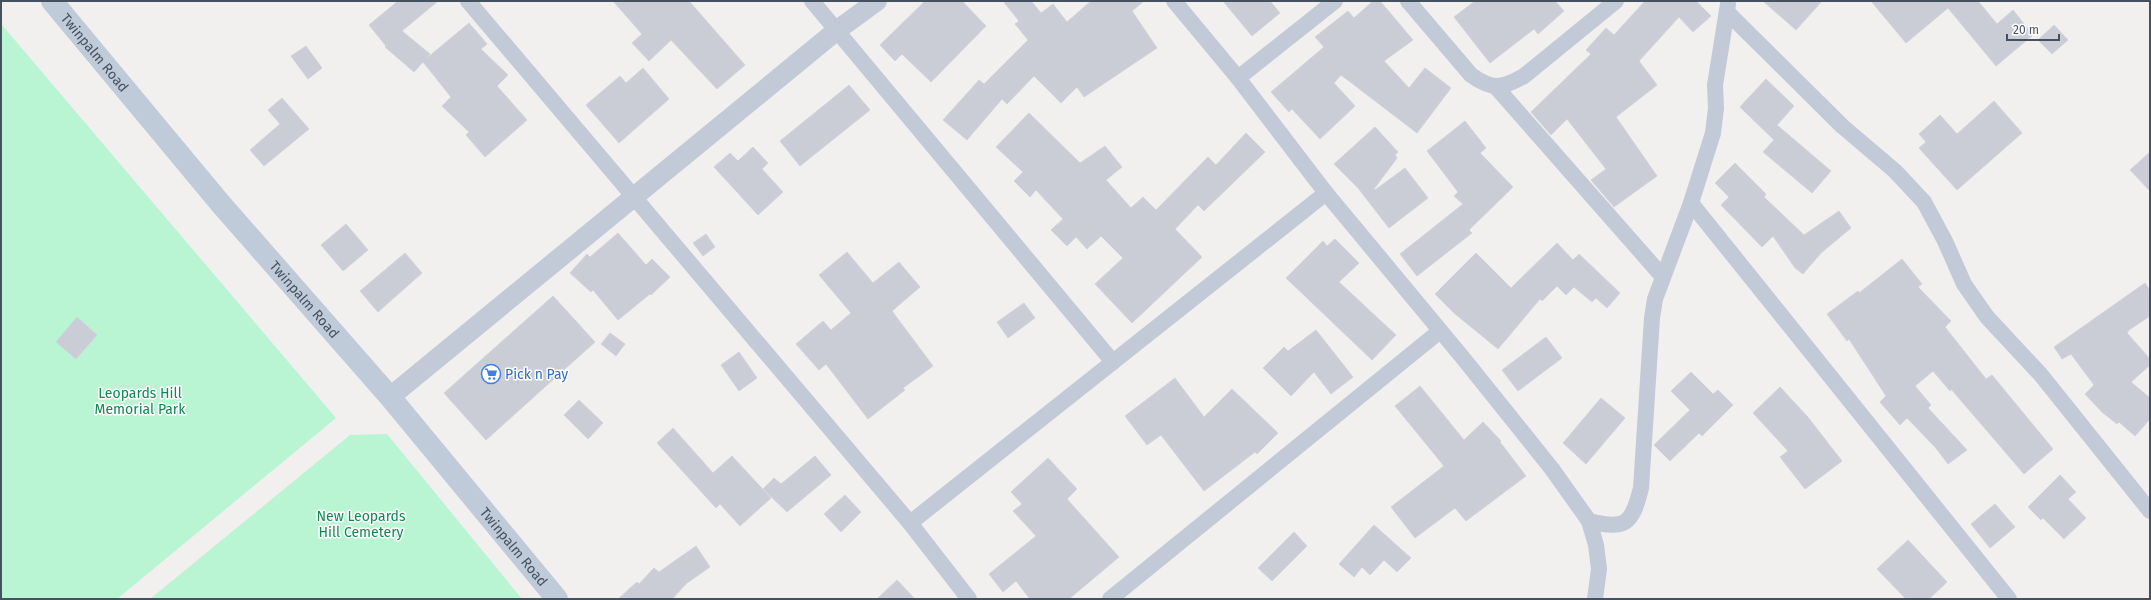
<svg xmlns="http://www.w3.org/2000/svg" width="2151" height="600" viewBox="0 0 2151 600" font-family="'Fira Sans',sans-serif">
  <rect width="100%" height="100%" fill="#f2efef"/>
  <!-- green -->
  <g fill="#b9f4d3">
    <path d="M2 25 336 418 117 599H1Z"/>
    <path d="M387 434 522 599H150L350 435Z"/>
  </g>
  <!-- building -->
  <g fill="#cacdd5" stroke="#d2d4db">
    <path d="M398 1H438L402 31 430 54 427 58 469 23 487 44 481 49 508 75 497 86 527 120 485 157 466 135 469 132 442 106 451 97 423 62 414 72 385 47 386 46 369 25Z"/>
    <path d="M613 1H689L745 65 717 89 671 40 649 61 632 43 642 34Z"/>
    <path d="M925 1H962L986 26 931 82 902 54 895 61 880 45Z"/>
    <path d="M1003 1H1031L1041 13 1053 4 1067 22 1091 1H1144L1132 11 1157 48 1084 97 1077 87 1061 103 1034 76 1007 104 1002 99 967 140 943 120 979 80 984 84 1028 40 1015 24 1019 21Z"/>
    <path d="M1223 1H1270L1280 13 1252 36Z"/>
    <path d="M1373 1H1380L1413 40 1384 61 1409 88 1425 68 1451 88 1417 133 1341 75 1334 83 1355 106 1320 139 1292 109 1289 112 1271 92 1324 47 1315 37 1348 11 1354 18Z"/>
    <path d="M1475 1H1555L1564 11 1538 34 1534 29 1490 63 1454 17Z"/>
    <path d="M1645 1H1696L1711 16 1693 32 1679 17 1639 61 1657 85 1616 117 1657 176 1614 207 1591 180 1606 169 1567 119 1551 135 1531 112 1591 54 1586 50 1606 28 1614 35Z"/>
    <path d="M1763 1H1822L1796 30Z"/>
    <path d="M1871 1H1978L1997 24 2013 10 2033 35 1996 66 1948 8 1906 43Z"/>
    <path d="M2054 25 2068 40 2052 54 2038 40Z"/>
    <path d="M306 46 322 68 308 79 291 56Z"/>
    <path d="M643 68 669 99 619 143 586 105 620 76 626 83Z"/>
    <path d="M1766 79 1794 106 1777 125 1831 171 1812 193 1763 152 1774 140 1740 107Z"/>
    <path d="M849 85 870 110 800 166 780 141Z"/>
    <path d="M282 98 309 129 264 166 250 150 280 124 268 110Z"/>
    <path d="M1994 101 2022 133 1957 190 1919 148 1926 142 1919 134 1940 115 1957 134Z"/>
    <path d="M1029 113 1080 163 1105 146 1122 167 1106 180 1131 208 1143 197 1156 210 1208 157 1216 165 1246 133 1265 152 1204 211 1198 205 1175 229 1202 257 1132 323 1095 284 1123 258 1101 236 1087 249 1076 237 1067 246 1051 230 1063 219 1036 190 1030 197 1014 181 1023 172 996 147Z"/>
    <path d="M1465 121 1486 148 1480 153 1513 187 1469 230 1472 233 1417 276 1400 254 1463 204 1454 196 1458 192 1427 151Z"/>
    <path d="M1375 127 1398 152 1395 155 1397 158 1374 189 1375 190 1405 168 1428 198 1389 228 1358 188 1334 164Z"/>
    <path d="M753 147 768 163 762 169 783 192 758 215 714 167 730 153 738 161Z"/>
    <path d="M2150 152V191L2130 170Z"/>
    <path d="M1735 163 1766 194 1764 197 1804 235 1839 211 1851 228 1821 253 1803 274 1795 268 1773 236 1762 247 1721 205 1729 197 1715 183Z"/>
    <path d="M346 224 368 250 343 271 321 245Z"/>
    <path d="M618 233 646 265 652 259 670 277 651 295 650 294 618 320 593 290 591 292 570 273 587 254 590 257Z"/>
    <path d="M706 234 715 247 703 256 693 243Z"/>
    <path d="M1335 239 1359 263 1339 282 1396 335 1372 360 1286 278 1323 241 1327 246Z"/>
    <path d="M1557 243 1573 260 1579 254 1620 293 1607 308 1596 298 1592 302 1574 287 1566 295 1557 286 1542 301 1540 299 1498 349 1454 313 1435 294 1476 253 1511 288Z"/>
    <path d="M847 252 873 283 899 262 920 287 892 311 933 366 903 388 905 390 868 419 826 364 819 370 796 344 823 321 831 330 851 313 819 275Z"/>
    <path d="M405 253 422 273 378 312 360 291Z"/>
    <path d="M1902 259 1922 284 1918 287 1951 321 1945 327 1986 379 1992 375 2053 449 2024 474 1951 389 1950 391 1933 371 1915 386 1931 405 1928 408 1967 450 1948 464 1935 447 1907 418 1900 425 1880 402 1886 396 1849 339 1847 341 1827 314 1858 291 1859 293Z"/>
    <path d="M2145 283 2150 291V316L2129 330 2127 333 2150 359V365L2131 382 2150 398V419L2135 436 2119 422 2117 424 2102 412 2085 394 2094 385 2071 354 2062 359 2054 347Z"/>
    <path d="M553 296 595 342 486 440 444 393Z"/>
    <path d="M1024 303 1035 318 1008 338 997 322Z"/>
    <path d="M77 317 97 335 76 359 56 342Z"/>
    <path d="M1316 330 1353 377 1331 394 1314 372 1291 396 1263 368 1284 347 1288 351Z"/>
    <path d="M610 333 625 344 616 356 601 344Z"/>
    <path d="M1546 337 1562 358 1518 391 1502 370Z"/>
    <path d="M739 352 757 378 739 391 721 365Z"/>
    <path d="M1691 372 1713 394 1718 390 1733 405 1702 436 1699 433 1670 461 1654 445 1690 410 1671 391Z"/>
    <path d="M1175 378 1204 417 1232 389 1278 433 1257 454 1255 452 1204 491 1161 435 1147 445 1125 416Z"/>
    <path d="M1420 386 1464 440 1483 422 1501 441 1500 442 1526 476 1466 521 1455 508 1415 538 1391 507 1444 466 1395 406Z"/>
    <path d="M1780 387 1807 416 1842 461 1805 489 1780 457 1788 451 1753 413Z"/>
    <path d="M1601 398 1625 418 1586 464 1563 443Z"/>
    <path d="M579 400 603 423 588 439 564 415Z"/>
    <path d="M673 428 713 473 732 456 771 498 740 526 720 504 716 508 657 443Z"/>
    <path d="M815 456 831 475 787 512 763 489 774 478 781 484Z"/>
    <path d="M1048 458 1077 489 1067 499 1119 557 1069 599H1030L1016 581 1003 592 989 574 1036 536 1013 511 1022 504 1011 492Z"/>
    <path d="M2060 475 2076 492 2068 499 2086 518 2064 539 2043 518 2041 520 2028 507Z"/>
    <path d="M845 495 861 512 841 532 824 514Z"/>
    <path d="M1995 504 2015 527 1990 548 1971 524Z"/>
    <path d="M1374 525 1411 558 1397 572 1384 560 1370 575 1362 567 1354 577 1339 564Z"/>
    <path d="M1294 532 1307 546 1272 581 1258 568Z"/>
    <path d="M1908 540 1947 582 1929 599H1906L1877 569Z"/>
    <path d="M696 546 710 567 687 583 672 599H618L637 582 639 584 654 568 659 572Z"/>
    <path d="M897 580 915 599H877Z"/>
  </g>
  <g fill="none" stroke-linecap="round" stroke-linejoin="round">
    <!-- minor -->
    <g stroke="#c1cad6" stroke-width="16">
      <path d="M468 1 910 523 969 599"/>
      <path d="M812 1 1113 362"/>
      <path d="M1174 1 1238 78 1326 193 1463 358 1552 469 1589 521 1596 545 1599 569 1595 599"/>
      <path d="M1408 1 1471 75C1492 90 1502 89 1524 76L1616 1"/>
      <path d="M1727 12 1842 126 1895 171 1924 202 1945 241 1964 284 1987 317 2041 375 2150 511"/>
      <path d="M1238 78 1335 1"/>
      <path d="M1496 87 1663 277"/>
      <path d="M1691 203 2009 599"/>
      <path d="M1589 521C1625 530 1632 525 1641 488L1652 318 1655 299 1691 203 1713 133 1716 108 1715 85 1728 4"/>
      <path d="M910 523 1326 193"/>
      <path d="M1110 599 1440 331"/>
    </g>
    <!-- tertiary -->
    <path stroke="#c1cad6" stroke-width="20" d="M390 397 836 31 877 1"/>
    <!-- secondary -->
    <path stroke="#c0cbda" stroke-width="22" id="s1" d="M52 1 220 203 390 397 557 599"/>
  </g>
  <!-- icons -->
  <defs>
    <symbol id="supermarket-ring" viewBox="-11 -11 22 22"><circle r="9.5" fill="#fff" stroke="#3f7fe0" stroke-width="1.5"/><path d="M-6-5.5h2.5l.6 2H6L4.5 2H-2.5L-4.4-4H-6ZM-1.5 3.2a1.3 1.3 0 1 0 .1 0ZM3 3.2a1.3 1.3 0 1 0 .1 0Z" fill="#3f7fe0"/></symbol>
  </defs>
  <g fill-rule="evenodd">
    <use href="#supermarket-ring" x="480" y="363" width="22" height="22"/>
  </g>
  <g text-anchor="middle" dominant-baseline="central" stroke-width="3" stroke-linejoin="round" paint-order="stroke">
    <!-- street labels -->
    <g font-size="14" fill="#45515f" stroke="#fff">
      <text stroke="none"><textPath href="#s1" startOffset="67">Twinpalm Road</textPath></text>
      <text stroke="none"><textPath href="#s1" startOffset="391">Twinpalm Road</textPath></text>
      <text stroke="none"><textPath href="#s1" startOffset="715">Twinpalm Road</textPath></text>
    </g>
    <!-- shop labels -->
    <g font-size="14" fill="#366cbe" stroke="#fff" text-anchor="start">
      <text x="505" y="374">Pick n Pay</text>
    </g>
    <!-- park labels -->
    <g font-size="14" fill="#0d8853" stroke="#fff">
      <text x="140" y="393">Leopards Hill<tspan x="140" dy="16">Memorial Park</tspan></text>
      <text x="361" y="516">New Leopards<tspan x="361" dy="16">Hill Cemetery</tspan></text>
    </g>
  </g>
  <!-- border -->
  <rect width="2151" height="600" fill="none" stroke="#45515f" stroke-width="4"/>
  <!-- scale -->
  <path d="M2007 34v6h52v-6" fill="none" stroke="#45515f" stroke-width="2"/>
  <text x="2013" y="34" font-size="12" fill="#45515f" stroke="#ffffff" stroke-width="3" paint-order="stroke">20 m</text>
</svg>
